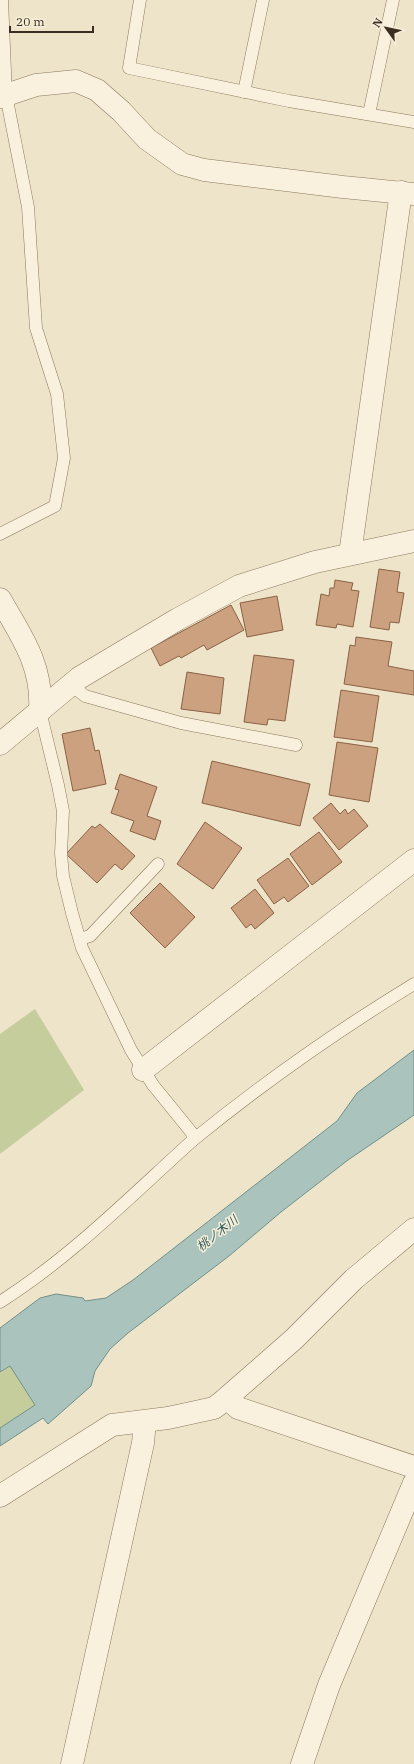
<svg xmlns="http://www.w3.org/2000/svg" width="414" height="1764" viewBox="0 0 414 1764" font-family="'IBM Plex Serif','Noto Sans JP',serif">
  <rect width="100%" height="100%" fill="#eee4c9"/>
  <!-- green -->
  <g fill="#c6cd9c">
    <path d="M35 1009 84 1090 0 1154V1034Z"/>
    <path d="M10 1366 36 1405 0 1428V1372Z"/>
  </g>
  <!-- water -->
  <path fill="#aac3bc" stroke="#70918a" d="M414 1050V1115L348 1160 281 1212 229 1256 128 1333 110 1349 95 1371 91 1386 48 1424 43 1418 0 1446V1428L35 1405 10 1366 0 1372V1328L40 1298 56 1294 83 1298 85 1301 106 1298 133 1280 337 1121 357 1093Z"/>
  <!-- building -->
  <g fill="#cca180" stroke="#8a6144">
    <path d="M379 569 400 572 397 592 404 593 399 623 390 622 389 630 370 627Z"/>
    <path d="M335 580 353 583 351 590 359 591 353 627 337 624 336 628 316 625 321 594 329 596 330 588H334Z"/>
    <path d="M277 596 283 630 247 637 240 603Z"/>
    <path d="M231 605 244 630 207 650 204 645 181 658 179 656 160 666 151 648Z"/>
    <path d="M356 637 392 642 388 666 414 671V695L344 684 350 645 355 646Z"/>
    <path d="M254 655 294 660 285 721 268 719 267 725 244 722Z"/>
    <path d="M187 672 224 678 220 714 181 709Z"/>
    <path d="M341 690 379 696 372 742 334 737Z"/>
    <path d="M90 728 95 751 99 750 106 784 73 791 62 734Z"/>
    <path d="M337 742 378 748 369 802 329 795Z"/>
    <path d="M212 761 310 784 300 826 202 803Z"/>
    <path d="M120 774 157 787 147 816 161 821 155 840 130 831 134 821 111 813 119 790 115 789Z"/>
    <path d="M331 803 340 814 345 809 348 814 354 809 368 826 339 850 313 818Z"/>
    <path d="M205 822 242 848 213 889 177 864Z"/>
    <path d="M100 824 135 856 122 870 115 864 97 883 66 854 92 826 95 828Z"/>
    <path d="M319 832 342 862 312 885 290 854Z"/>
    <path d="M288 858 309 886 288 902 284 897 274 904 257 880Z"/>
    <path d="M160 883 195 917 165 948 130 913Z"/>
    <path d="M255 889 274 913 255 929 251 924 246 928 231 908Z"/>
  </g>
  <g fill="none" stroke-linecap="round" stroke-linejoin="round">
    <defs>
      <g id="service">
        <path d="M140 0 129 68 289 101 414 122"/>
        <path d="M244 92 263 0"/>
        <path d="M369 114 393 0"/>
        <path d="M0 534 55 506 64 458 57 394 36 328 28 207 6 95 2 0"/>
        <path d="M71 685 85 696 181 723 296 745"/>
        <path d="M80 939 90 936 158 864"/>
        <path d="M193 1140C263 1083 337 1031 414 984"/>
        <path d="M0 1302C71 1257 131 1196 193 1140L192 1133 153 1085 131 1050 82 948 72 913 63 876 61 853 63 811 58 785 40 711"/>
      </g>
      <g id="minor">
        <path d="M0 97 36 85 76 81 97 90 121 111 147 139 182 164 204 170 343 187 414 194"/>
        <path d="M350 554 401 192"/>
        <path d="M0 599C21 636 43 665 40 711"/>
        <path d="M0 744 79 678 178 619 239 586 315 562 414 541"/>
        <path d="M143 1070 414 860"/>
        <path d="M227 1398 238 1408 414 1467"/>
        <path d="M0 1496 112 1425 168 1418 214 1408 222 1402 294 1339 354 1279 414 1229"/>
        <path d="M72 1764 143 1443 145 1422"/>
        <path d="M302 1764 329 1685 414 1483"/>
      </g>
    </defs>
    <!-- service casing -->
    <use href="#service" stroke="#8b775e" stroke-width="13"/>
    <!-- minor casing -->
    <use href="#minor" stroke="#8b775e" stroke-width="23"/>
    <!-- service -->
    <use href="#service" stroke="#f9f1dd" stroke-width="12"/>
    <!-- minor -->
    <use href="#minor" stroke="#f9f1dd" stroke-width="22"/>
  </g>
  <g text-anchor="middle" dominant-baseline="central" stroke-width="3" stroke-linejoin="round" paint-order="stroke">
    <!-- water labels -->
    <g font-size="12" font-style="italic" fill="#305b59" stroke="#f6eed9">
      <text transform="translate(217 1233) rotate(-39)">桃ノ木川</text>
    </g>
  </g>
  <!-- north arrow -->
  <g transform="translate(386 28) rotate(303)" stroke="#f6eed9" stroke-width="3" paint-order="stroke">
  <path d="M0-3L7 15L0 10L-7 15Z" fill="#3b2e21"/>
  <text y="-6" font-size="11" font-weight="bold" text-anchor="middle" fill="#3b2e21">N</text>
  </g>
  <!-- scale -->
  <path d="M10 26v6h83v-6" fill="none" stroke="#3b2e21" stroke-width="2"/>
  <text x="16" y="26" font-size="12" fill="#3b2e21" stroke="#f6eed9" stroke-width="3" paint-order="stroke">20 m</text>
</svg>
